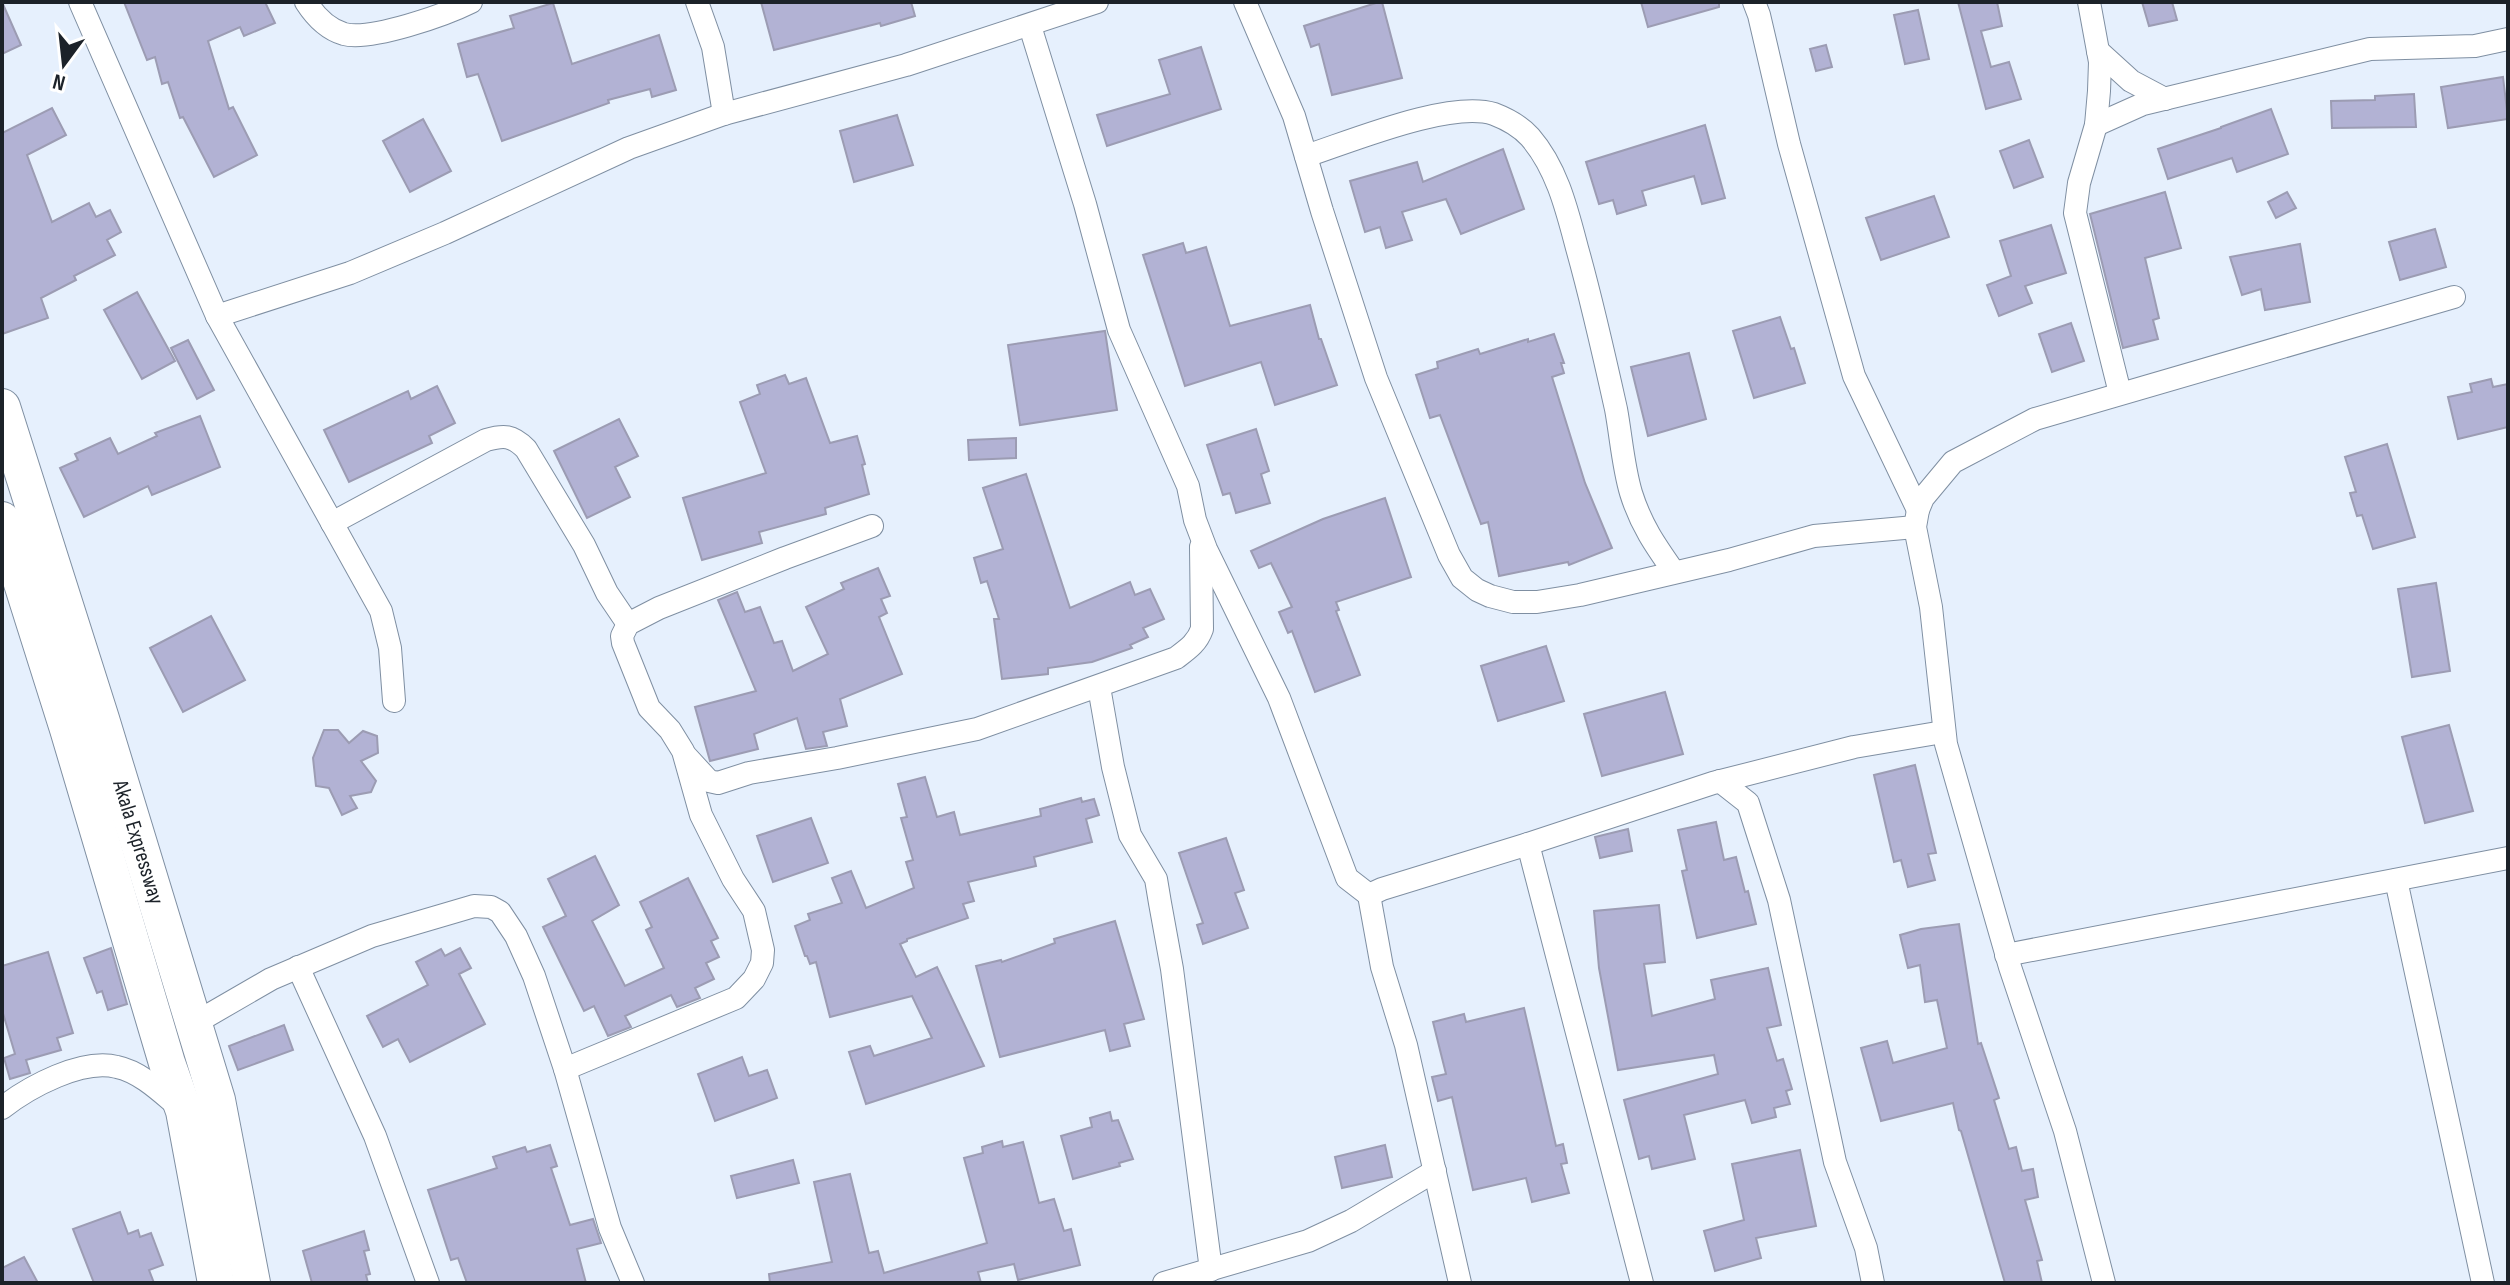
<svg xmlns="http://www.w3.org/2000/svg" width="2510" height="1285" viewBox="0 0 2510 1285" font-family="'Sofia Sans Condensed',sans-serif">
  <rect width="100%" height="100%" fill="#e6f0fd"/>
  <!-- building -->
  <g fill="#b2b2d4" stroke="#9c9cb3" stroke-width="2">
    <path d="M2 2 21 45 2 54Z"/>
    <path d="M124 2H265L275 23 244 36 240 27 208 41 229 109 233 107 257 155 214 177 183 117 180 118 168 82 162 84 155 57 147 60Z"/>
    <path d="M761 2H911L915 16 881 26 880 23 774 50Z"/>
    <path d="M1379 2H1382L1402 78 1332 95 1319 44 1311 47 1304 26Z"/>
    <path d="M1641 2H1719V7L1648 27Z"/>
    <path d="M1958 2H1997L2002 26 1981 31 1991 67 2009 62 2021 99 1986 109Z"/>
    <path d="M2142 2H2172L2177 20 2149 26Z"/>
    <path d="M553 3 572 64 659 35 676 90 652 97 650 89 608 100 609 103 502 141 478 74 467 77 458 44 514 28 510 16Z"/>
    <path d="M1918 10 1929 59 1905 64 1894 15Z"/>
    <path d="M1826 45 1832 67 1816 71 1810 49Z"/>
    <path d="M1201 47 1221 109 1107 146 1097 115 1170 94 1159 60Z"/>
    <path d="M2503 77 2508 119 2448 128 2441 87Z"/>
    <path d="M2414 94 2416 127 2332 128 2331 101 2375 100V96Z"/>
    <path d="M52 108 66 135 27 155 52 222 89 203 96 217 110 210 121 232 107 240 115 255 74 276 76 280 41 298 48 318 2 334V133Z"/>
    <path d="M2271 109 2288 154 2237 172 2232 158 2168 179 2158 149 2221 128V127Z"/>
    <path d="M897 115 913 165 854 182 840 131Z"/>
    <path d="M423 119 451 171 410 192 383 141Z"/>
    <path d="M1705 125 1725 198 1702 204 1694 176 1642 191 1646 205 1617 214 1613 200 1599 204 1586 162Z"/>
    <path d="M2029 140 2043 177 2014 188 2000 151Z"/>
    <path d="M1503 149 1524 209 1461 234 1446 199 1402 212 1412 240 1386 248 1380 227 1365 232 1350 181 1417 162 1423 182Z"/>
    <path d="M2165 192 2181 248 2145 258 2159 318 2153 320 2158 339 2123 348 2090 214Z"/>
    <path d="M2287 192 2296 208 2276 218 2268 202Z"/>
    <path d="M1934 196 1949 237 1881 260 1866 218Z"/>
    <path d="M2051 225 2066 273 2025 286 2032 303 1999 316 1987 285 2011 276 2000 241Z"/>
    <path d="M2435 229 2446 267 2400 280 2389 242Z"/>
    <path d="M1183 243 1186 253 1206 247 1230 326 1310 305 1319 339H1321L1337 385 1275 405 1261 362 1185 386 1143 255Z"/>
    <path d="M2300 244 2310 302 2265 310 2261 289 2242 295 2230 257Z"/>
    <path d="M137 292 175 361 142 379 104 310Z"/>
    <path d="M1780 317 1791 349 1794 348 1805 383 1754 398 1733 331Z"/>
    <path d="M2071 323 2084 361 2052 372 2039 334Z"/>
    <path d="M1105 331 1117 410 1020 425 1008 345Z"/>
    <path d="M1554 334 1564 363H1561L1564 373 1552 377 1585 483 1612 548 1569 565 1568 562 1499 576 1488 522 1481 524 1440 415 1430 418 1416 375 1438 368 1437 362 1478 349 1480 354 1528 339V342Z"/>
    <path d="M188 340 214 390 197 399 171 348Z"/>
    <path d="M1689 353 1706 419 1648 436 1631 367Z"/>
    <path d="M785 375 789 384 806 378 830 443 857 436 865 464 862 465 869 494 825 508 826 514 759 532 762 543 702 560 683 498 766 473 740 402 760 394 757 385Z"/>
    <path d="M2491 379 2493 387 2508 384V427L2458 439 2448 397 2472 392 2470 384Z"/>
    <path d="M437 386 455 423 429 436 432 443 349 482 324 430 408 391 411 399Z"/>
    <path d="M200 416 220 467 152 495 148 486 84 517 60 468 78 460 75 454 110 438 118 454 157 436 155 433Z"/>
    <path d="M619 419 638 456 615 467 630 497 587 518 554 451Z"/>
    <path d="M1256 429 1269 471 1261 474 1270 503 1236 513 1230 493 1223 495 1207 445Z"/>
    <path d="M1016 438V458L969 460 968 440Z"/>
    <path d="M2387 444 2415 537 2373 549 2362 515 2357 516 2350 493 2356 492 2345 457Z"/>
    <path d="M1026 474 1070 608 1130 582 1135 595 1150 589 1164 619 1143 628 1148 637 1130 645 1132 648 1092 662 1048 668V674L1002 679 994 619H999L987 581 981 583 974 558 1003 549 983 488Z"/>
    <path d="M1385 498 1411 577 1336 602 1339 610 1336 611 1360 675 1315 692 1292 631 1288 633 1279 612 1292 607 1271 563 1259 568 1251 551 1323 519Z"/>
    <path d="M878 568 890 596 881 599 887 613 879 617 902 674 840 699 847 726 823 732 827 746 806 749 797 718 754 734 758 749 710 761 695 707 756 691 718 600 737 592 745 612 760 607 774 643 782 641 793 671 828 654 806 607 844 589 841 583Z"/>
    <path d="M2436 583 2450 671 2412 677 2398 589Z"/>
    <path d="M211 616 245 680 183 712 150 648Z"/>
    <path d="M1546 646 1564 701 1498 721 1481 666Z"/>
    <path d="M1665 692 1683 754 1602 776 1584 714Z"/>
    <path d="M2449 725 2473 811 2425 823 2402 737Z"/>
    <path d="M324 730H338L349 743 363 731 377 736 378 753 361 761 376 781 371 792 350 796 357 808 342 815 329 788 316 786 313 758Z"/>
    <path d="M1915 765 1936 853 1928 854 1935 880 1908 887 1901 860 1894 862 1874 775Z"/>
    <path d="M925 777 937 817 954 812 960 835 1041 816 1040 809 1081 798 1082 802 1094 799 1099 815 1086 819 1092 842 1034 857 1036 866 968 882 974 901 963 904 968 918 907 939V941L900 944 916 977 937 967 984 1066 866 1104 849 1052 870 1046 874 1056 932 1038 912 996 830 1017 816 962 810 964 807 956H805L795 926 810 920 808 914 842 903 832 878 851 871 866 908 914 888 906 862 913 860 901 818 907 817 898 784Z"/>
    <path d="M811 818 828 863 773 882 757 836Z"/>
    <path d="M1716 822 1724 860 1736 857 1745 892 1748 891 1756 924 1697 938 1682 871 1687 870 1678 830Z"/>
    <path d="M1628 829 1632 851 1600 858 1595 837Z"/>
    <path d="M1226 838 1244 890 1235 893 1248 928 1203 944 1197 925 1203 923 1179 853Z"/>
    <path d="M595 856 619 905 592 921 625 986 664 968 646 930 652 927 640 902 688 878 718 938 711 941 719 957 706 963 714 979 695 988 700 998 677 1007 671 995 625 1016 631 1027 608 1036 594 1006 584 1011 543 927 566 916 548 879Z"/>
    <path d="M1659 905 1665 962 1644 964 1652 1016 1715 999 1711 980 1768 968 1781 1025 1767 1028 1777 1061 1783 1059 1792 1089 1786 1091 1790 1104 1774 1108 1776 1117 1752 1123 1745 1100 1684 1115 1695 1159 1652 1169 1649 1156 1639 1159 1624 1100 1718 1074 1714 1055 1618 1070 1599 968 1594 911Z"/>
    <path d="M1115 921 1144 1019 1124 1024 1130 1046 1110 1051 1105 1030 1000 1057 976 966 1001 960 1002 962 1055 943 1054 939Z"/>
    <path d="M1959 924 1978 1044 1981 1043 1999 1098 1994 1100 2009 1149 2016 1147 2022 1171 2033 1169 2038 1197 2025 1200 2042 1260 2037 1261 2042 1283H2005L1961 1131 1959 1130 1953 1103 1881 1121 1861 1048 1887 1041 1893 1063 1947 1048 1937 1000 1925 1002 1920 965 1908 968 1900 935 1921 929Z"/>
    <path d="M111 948 127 1004 108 1010 102 991 97 993 84 958Z"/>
    <path d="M460 948 471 968 459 974 485 1024 410 1062 398 1039 383 1047 367 1016 428 985 416 962 441 949 445 956Z"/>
    <path d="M48 952 73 1033 57 1038 61 1050 26 1060 30 1073 10 1079 4 1058 15 1054 2 1010V966Z"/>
    <path d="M1524 1008 1556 1146 1563 1144 1567 1163 1561 1164 1569 1193 1532 1202 1526 1178 1473 1190 1452 1097 1438 1101 1432 1077 1446 1074 1433 1022 1464 1014 1466 1022Z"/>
    <path d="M284 1025 293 1050 238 1070 229 1046Z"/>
    <path d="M742 1057 749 1076 767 1070 777 1098 715 1121 698 1074Z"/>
    <path d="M1110 1112 1112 1121 1118 1120 1133 1159 1119 1163 1120 1166 1073 1179 1061 1136 1092 1127 1090 1118Z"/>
    <path d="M1002 1141 1003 1147 1023 1142 1039 1203 1054 1199 1064 1231 1071 1229 1080 1265 1018 1280 1014 1264 978 1272 981 1283H770L769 1274 832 1262 814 1182 850 1174 869 1253 878 1251 884 1273 987 1243 964 1158 983 1153 982 1147Z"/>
    <path d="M550 1145 557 1166 551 1168 570 1225 593 1219 601 1243 577 1249 586 1283H467L458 1258 451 1260 428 1190 497 1168 493 1157 525 1147 527 1152Z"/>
    <path d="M1385 1145 1392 1177 1342 1188 1335 1157Z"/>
    <path d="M1800 1150 1816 1226 1756 1238 1761 1258 1715 1271 1704 1231 1744 1220 1732 1164Z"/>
    <path d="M793 1160 799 1183 737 1198 731 1176Z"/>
    <path d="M120 1212 128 1234 138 1230 140 1237 151 1233 163 1265 149 1270 154 1283H94L73 1229Z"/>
    <path d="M364 1231 369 1250 364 1251 370 1274 366 1275 368 1283H312L303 1251Z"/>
    <path d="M24 1257 38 1283H2V1268Z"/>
  </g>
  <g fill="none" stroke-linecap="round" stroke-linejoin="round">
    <defs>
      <g id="street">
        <path d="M80 2 217 316 381 611 390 648 394 701"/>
        <path d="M306 2C315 16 327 29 344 34 371 41 445 15 471 2"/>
        <path d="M697 2 713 47 724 114"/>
        <path d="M1245 2 1294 116 1322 211 1376 378 1449 555 1462 578 1477 590 1490 596 1513 602H1537L1580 595 1729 560 1814 536 1915 527"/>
        <path d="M1754 2 1759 15 1789 144 1854 376 1918 510"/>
        <path d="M2089 2 2100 62 2099 91 2096 125 2079 183 2075 213 2120 393"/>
        <path d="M1030 26 1085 204 1119 330 1188 486 1195 520 1206 549 1279 698 1347 878 1369 895"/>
        <path d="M2098 51 2131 81 2165 99"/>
        <path d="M2096 125 2143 104 2370 49 2475 46 2508 39"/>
        <path d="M1306 156C1352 141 1450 100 1494 114 1507 119 1521 127 1530 137 1557 168 1567 210 1577 248 1592 301 1604 355 1616 409 1621 436 1623 466 1631 493 1641 525 1655 545 1674 572"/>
        <path d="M217 316 350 273 445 233 629 148 724 114 906 65 1097 2"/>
        <path d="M332 523 486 440C504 435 512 435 526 449L584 545 607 593 628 624"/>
        <path d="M1099 687 1113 767 1130 835 1156 879 1160 903 1172 969 1211 1270"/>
        <path d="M686 756 709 781 718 783 749 773 837 758 977 729 1176 658C1188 649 1197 643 1202 629L1201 547"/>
        <path d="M1720 781 1748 803 1779 900 1835 1162 1866 1248 1873 1283"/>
        <path d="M1528 844 1642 1283"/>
        <path d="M2396 880 2483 1283"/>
        <path d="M1369 895 1382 889 1528 844 1713 783 1854 747 1943 732"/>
        <path d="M1369 895 1382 967 1406 1045 1460 1283"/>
        <path d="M2006 955 2508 858"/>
        <path d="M298 967 375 1136 428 1283"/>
        <path d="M195 1023 271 979 372 936 474 906 491 907 500 912 516 936 534 976 565 1069 610 1228 633 1283"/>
        <path d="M565 1069 736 998 754 979 762 963 763 950 754 911 733 879 701 815 683 751 670 730 649 708 623 643 622 636 628 624 659 608 785 558 872 526"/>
        <path d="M2 1108C29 1087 82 1058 117 1067 141 1072 162 1093 180 1108"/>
        <path d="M1164 1283 1308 1241 1351 1221 1435 1171"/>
        <path d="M2104 1283 2065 1131 2010 967 1946 744 1931 607 1915 527 1918 510 1923 498 1953 462 2035 419 2454 297"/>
      </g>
      <g id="primary">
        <path id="s1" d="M2 407 101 719 217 1100 252 1283"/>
        <path d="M2 520 68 729 167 1063 184 1111 216 1283"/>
      </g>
    </defs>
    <!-- street casing -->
    <use href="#street" stroke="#7f8fa2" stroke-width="24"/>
    <!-- primary casing -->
    <use href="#primary" stroke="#7f8fa2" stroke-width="38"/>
    <!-- street -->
    <use href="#street" stroke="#fff" stroke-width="22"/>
    <!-- primary -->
    <use href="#primary" stroke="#fff" stroke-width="36"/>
  </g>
  <g text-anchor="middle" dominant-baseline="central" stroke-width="6" stroke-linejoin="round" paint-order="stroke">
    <!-- street labels -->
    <g font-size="22" fill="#1c2229" stroke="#fff">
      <text stroke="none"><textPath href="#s1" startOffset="456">Akala Expressway</textPath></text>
    </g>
  </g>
  <!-- border -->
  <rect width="2510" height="1285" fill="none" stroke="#1c2229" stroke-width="8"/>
  <!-- north arrow -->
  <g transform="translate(64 64) rotate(195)" stroke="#ffffff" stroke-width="6" paint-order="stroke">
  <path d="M0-6L14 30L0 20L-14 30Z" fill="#1c2229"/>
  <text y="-12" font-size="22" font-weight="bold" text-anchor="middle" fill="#1c2229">N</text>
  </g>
</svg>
